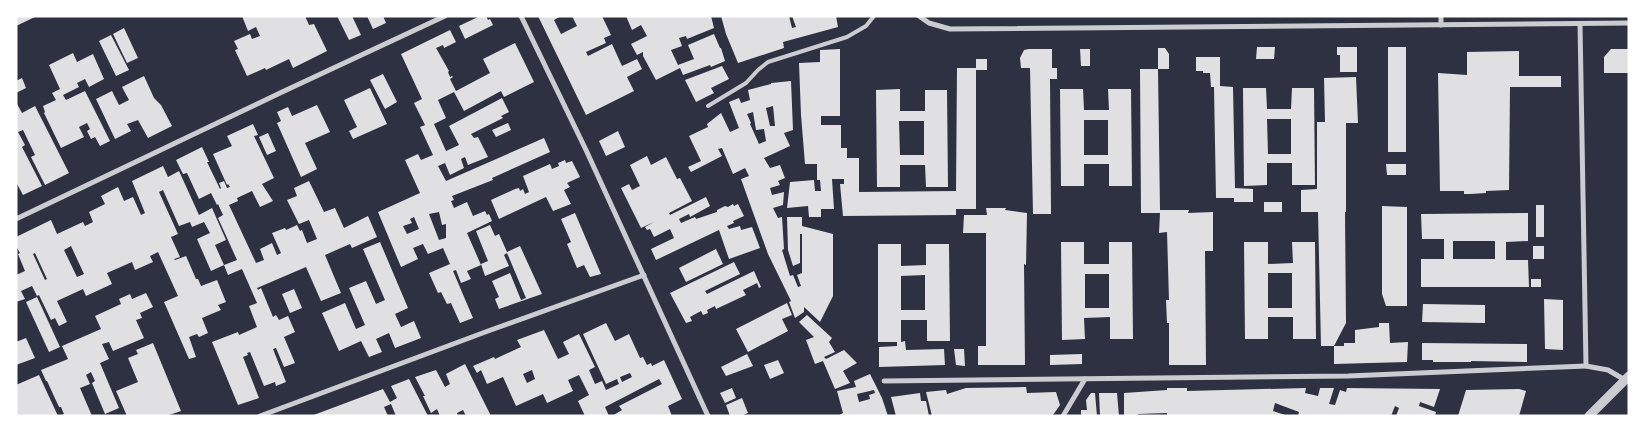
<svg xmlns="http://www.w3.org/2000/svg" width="1645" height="432" viewBox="0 0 1645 432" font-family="'Archivo Narrow',sans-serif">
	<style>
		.building { fill: #e0e0e3; fill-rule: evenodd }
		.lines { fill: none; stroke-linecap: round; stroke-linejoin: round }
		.service { stroke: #caccd0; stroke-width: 4 }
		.minor { stroke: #caccd0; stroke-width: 5 }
		.tertiary { stroke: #caccd0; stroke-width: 9 }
	</style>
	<rect width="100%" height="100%" fill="#2d3142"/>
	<g class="building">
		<polygon points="16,16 37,16 16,26"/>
		<polygon points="242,16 305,16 309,25 314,24 327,51 293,68 289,59 266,70 265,68 247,76 235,50 238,49 234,41 250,34 252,39 260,36 256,27 248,31"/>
		<polygon points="337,16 352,16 361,35 349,40"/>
		<polygon points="367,16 383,16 386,23 373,29"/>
		<polygon points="480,16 486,16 488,20 490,19 493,25 465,39 459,26"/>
		<polygon points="538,16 561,16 554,20 561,34 577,26 572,16 602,16 611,35 604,38 606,43 586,52 588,56 612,44 622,66 637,59 642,69 627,77 634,91 586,115"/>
		<polygon points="626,16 711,16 714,28 687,39 686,36 679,38 682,46 671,50 678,65 694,59 688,45 714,34 720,48 721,48 725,61 711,67 710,65 683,75 680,68 656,80 643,56 643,52 637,55 631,44 647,36 641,25 632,30"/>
		<polygon points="721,16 789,16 792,28 796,27 792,16 836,16 838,27 783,42 784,48 738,63 726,34"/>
		<polygon points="124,28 138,58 127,63 113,34"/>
		<path d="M450 30 456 42 444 48 443 45 436 48 449 71 448 72 450 77 452 76 453 77 450 79 456 91 490 73 483 59 515 43 534 82 504 97 501 91 464 111 454 92 438 100 446 118 434 124 446 151 459 145 449 126 502 98 509 112 501 116 503 118 471 134 474 138 478 137 488 157 468 165 465 157 461 159 464 168 450 175 445 163 438 166 446 181 544 138 550 152 492 178 493 180 452 196 454 200 451 201 454 208 467 202 473 216 485 211 487 215 489 214 492 221 467 233 481 265 467 271 471 279 461 283 456 270 453 271 473 318 460 323 451 303 447 304 441 292 438 293 429 273 450 264 443 248 428 254 423 244 413 248 418 259 401 267 378 212 420 193 405 160 418 154 421 160 433 155 420 127 425 125 414 103 422 99 401 54ZM439 212 442 225 446 224V238L439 240 429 214ZM414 217 419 229 407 234 403 226 412 223 410 219Z"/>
		<polygon points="111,35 129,70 116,76 99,41"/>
		<polygon points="1257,47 1275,47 1274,59 1256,59"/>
		<polygon points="1337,47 1357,47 1357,72 1340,72 1340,55 1337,55"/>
		<rect x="1388" y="47" width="18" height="105"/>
		<polygon points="1158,48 1165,48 1169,54 1169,69 1158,69 1160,210 1189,210 1188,213 1213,212 1213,251 1205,251 1206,365 1169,365 1169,323 1167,323 1166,300 1169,300 1167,232 1159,233 1160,213 1141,213 1140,69 1158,69"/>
		<polygon points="840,49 840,116 821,116 821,125 841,125 841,148 847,148 847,158 859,158 859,192 956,191 957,68 976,68 976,59 987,59 987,70 976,70 976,209 956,209 956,215 843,216 840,184 844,184 844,179 832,179 834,209 821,209 821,217 809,217 808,206 787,208 790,182 814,180 815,191 821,191 820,180 817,180 817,164 805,164 801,115 799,63 820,62 820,50"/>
		<polygon points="1029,49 1052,49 1052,68 1057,68 1057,79 1050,79 1051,214 1033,214 1030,68 1021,68 1020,58 1024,50"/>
		<polygon points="1080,49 1090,49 1090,66 1081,66"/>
		<polygon points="1611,49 1629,49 1629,73 1604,73 1604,57"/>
		<polygon points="1519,51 1519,76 1561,76 1561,87 1510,87 1509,190 1486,191 1486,193 1470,194 1464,194 1464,191 1440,191 1438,73 1467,75 1467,52"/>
		<polygon points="73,53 77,62 93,54 104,79 89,87 85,79 77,83 79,87 63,95 66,100 85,91 110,141 100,146 95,137 91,139 87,131 90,129 87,123 79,127 84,137 61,148 44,113 45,112 43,106 56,100 52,93 60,89 49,65"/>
		<polygon points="1196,57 1220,57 1220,86 1233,87 1235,188 1253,189 1253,202 1234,202 1234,198 1216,198 1214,87 1211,87 1210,73 1203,73 1203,71 1196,71"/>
		<polygon points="722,66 729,79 711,88 714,93 696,102 685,80"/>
		<polygon points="383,74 397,102 385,109 370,80"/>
		<polygon points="144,76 154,98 161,105 172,126 148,138 138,120 127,124 131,131 115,139 96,99 112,91 119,105 129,100 122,87"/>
		<polygon points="1356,77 1358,123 1346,123 1346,212 1345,212 1346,323 1334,346 1321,346 1318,212 1301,212 1301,190 1317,189 1317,122 1325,122 1324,78"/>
		<polygon points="22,78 26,88 16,93 16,81"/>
		<path d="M791 81 793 130 784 133 790 146 764 158 770 168 780 165 785 178 778 181 780 185 770 188 772 195 784 192 783 205 773 208 778 218 782 217 784 249 782 250 790 276 793 275 798 287 801 286 797 275 802 273V234H800V263L793 266 788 250 787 217H802V226L833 234V296L820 322 804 307V312L795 318 789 302 791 301 768 254 741 179 749 176 745 168 733 174 722 148 718 149 722 156 691 172 688 167 701 161 689 136 708 127 707 124 721 113 730 132 739 128 729 102 739 98 741 103 750 100 748 90 771 84V83ZM773 106 775 126H770L766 108ZM753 112 756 130 764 129 766 141 759 144 750 124 751 123 747 114Z"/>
		<polygon points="370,88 387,124 353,139 349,131 357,127 344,100"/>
		<path d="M1243 88H1266L1267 109H1291L1292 88H1314L1315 185H1292V163H1267V185L1244 186ZM1267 119H1291V154H1268Z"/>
		<path d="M900 89V111H925V90H947L948 187H926L925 165H900V187H877L876 90ZM899 121H924V155H900Z"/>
		<path d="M1060 89H1083L1084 110H1109L1108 89H1131L1132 186H1109V164H1084V186H1061ZM1084 120H1108V155H1084Z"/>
		<polygon points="16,102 22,113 35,106 69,173 45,185 31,157 35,155 23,130 18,132 25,145 22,147 42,186 23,195 16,182"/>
		<polygon points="317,105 330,132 305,143 317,169 301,177 277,123 281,121 277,112 288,107 292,116"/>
		<polygon points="508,123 511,130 496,137 492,130"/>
		<polygon points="253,124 258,135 254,136 274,178 262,184 273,201 260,207 252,191 237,198 238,201 229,205 256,263 264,260 260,249 272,243 277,255 281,253 272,233 285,228 286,230 297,225 300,231 302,230 307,243 317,239 309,220 299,224 287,200 297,196 294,188 309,181 324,212 335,208 344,228 368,216 377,237 352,248 350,244 325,255 341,293 321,301 306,267 257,288 258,290 261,288 273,317 276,315 279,320 288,316 295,332 284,337 295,363 284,367 276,348 273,349 286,382 276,386 275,382 264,386 250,352 247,353 248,355 243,357 259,398 238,405 212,342 238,332 239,335 257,327 249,306 257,303 242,269 228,275 224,265 237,260 218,218 223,215 218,204 217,205 211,193 199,199 187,173 183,174 176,160 202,147 209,162 207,162 220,189 221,188 219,183 224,181 227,188 230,187 228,184 227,185 213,154 232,146 227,136"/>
		<polygon points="618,131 625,147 606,156 599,141"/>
		<polygon points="268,133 276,151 267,155 259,137"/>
		<polygon points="647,156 651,165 666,157 677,179 680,178 692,201 669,213 670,215 706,197 710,206 690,217 689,214 679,219 681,223 695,217 696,219 717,212 717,210 725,206 728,207 733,204 734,206 738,204 744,216 733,221 734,223 727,226 729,229 740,226 741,230 752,227 760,248 729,259 719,230 656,260 651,249 674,238 670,229 654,237 650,229 647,230 645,227 654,222 641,228 621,188 629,184 632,190 640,186 630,165"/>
		<polygon points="565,160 566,163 572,161 580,177 567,183 570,187 564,190 571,204 553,211 546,197 499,219 491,200 515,189 519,188 520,191 523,189 525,194 529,192 523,176 550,164 552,169 559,166 558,163"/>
		<polygon points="1386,164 1406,164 1406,175 1387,175"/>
		<path d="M163 166 168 177 179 171 199 215 212 208 226 240 215 245 224 265 211 271 197 239 210 233 204 222 192 227 190 222 179 226 163 190 159 192 178 234 171 237 180 257 174 259 175 260 186 256 196 279H198L201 286 217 280 226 302 218 305 221 310 202 318 208 333 199 337 197 334 189 337 196 357 189 359 164 302 178 296 158 252 150 256 153 262 135 270 132 262 107 273 112 284 86 296 83 289 57 301 67 322 59 326 55 318 51 320 39 295 37 296 32 286 21 291 25 299 16 302V275L25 271 18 254 20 253 16 246V237L51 220 57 234 83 222 85 226 93 222 89 212 105 204 101 196 118 187 124 201 133 197 141 215 145 213 132 181ZM71 246 84 274 77 277 64 250ZM35 253 47 279 45 280 33 254Z"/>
		<rect x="1264" y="202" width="18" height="10"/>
		<rect x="1536" y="205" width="8" height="32"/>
		<polygon points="1382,206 1407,207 1407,306 1386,306 1382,294"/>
		<polygon points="986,208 1006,208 1005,210 1027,213 1026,265 1024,264 1025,365 978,365 978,346 986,346 986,233 963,233 964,215 987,215"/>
		<polygon points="575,213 601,274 590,277 584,265 577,268 567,244 571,242 561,219"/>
		<path d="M1528 213V241L1506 242V260H1528L1529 287H1421V259H1444V239H1422L1421 214ZM1453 241H1495V259H1453Z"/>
		<polygon points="490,225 495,236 499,234 507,252 520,246 542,294 499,309 495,299 499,297 492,281 510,273 521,300 526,298 507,253 504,255 509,266 485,276 481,264 488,261 476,231"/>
		<polygon points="380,242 408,308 395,314 401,327 414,321 421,338 395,348 389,333 376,339 382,352 369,357 361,341 339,351 322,313 345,303 356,329 365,325 349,288 366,281 376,304 385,300 363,249"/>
		<path d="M1061 242H1084V264H1109V242H1132L1133 339H1110V317L1084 318 1085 339 1062 340ZM1085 274H1109V308H1085Z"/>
		<path d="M1244 242H1268V264L1293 263 1292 242H1315L1316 339H1293V317H1268V339H1245ZM1268 273H1292V308H1268Z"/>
		<path d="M878 244H901V266L926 265V244H949L950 341H927V320H901V342L905 341 906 350 944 349 945 365 879 367V347L897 346V342H878ZM925 275V310H901V276Z"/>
		<rect x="1533" y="246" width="11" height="13"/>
		<polygon points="716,249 723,264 686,282 679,268"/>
		<polygon points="734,262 740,274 705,291 707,294 754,271 761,287 759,288 757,283 743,290 746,295 716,309 715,306 707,310 708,313 703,315 701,311 690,317 692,321 686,323 670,293"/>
		<rect x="1531" y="279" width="10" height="8"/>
		<polygon points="294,289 302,308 290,313 282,294"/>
		<polygon points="146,293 153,307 140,313 142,318 136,320 144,338 113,351 109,342 102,344 109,359 100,363 119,408 105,414 92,383 95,381 91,372 86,375 90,384 80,388 92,416 61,416 64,414 61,407 59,407 47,381 46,381 41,370 68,359 62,346 101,329 95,316 121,304 119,299 130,294 132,299"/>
		<polygon points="37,297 60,347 49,352 26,302"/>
		<polygon points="1544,299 1563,300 1563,350 1545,349"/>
		<polygon points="787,303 792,315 782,319 788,331 748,352 736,329"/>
		<polygon points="1423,304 1485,305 1485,323 1422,322"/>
		<polygon points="807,315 832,338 829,342 835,352 824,357 826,359 844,350 857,363 843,371 850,383 835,389 823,361 815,364 806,340 814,337 799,322"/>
		<path d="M606 323 615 341 629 334 640 358 643 357 647 365 651 363 652 366 664 360 682 399 668 406 672 416H612L622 410 619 406 662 384 659 379 605 407 609 416H585L578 401 589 395 579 375 568 380 573 391 547 403 543 394 516 406 503 377 487 384 481 370 477 373 473 366 494 357 495 359 521 347 517 340 544 330 558 359 569 354 563 342 579 334 595 367 589 370 595 384 602 381 606 390 619 384 617 379 606 384 583 334ZM532 370 535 379 527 383 523 374ZM630 373 632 377 622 382 620 377Z"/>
		<polygon points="1379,323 1389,323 1390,343 1408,342 1407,362 1334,364 1334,346 1344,346 1344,343 1355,343 1355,330 1379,327"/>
		<polygon points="26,338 35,358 16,365 16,342"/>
		<polygon points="153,343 181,411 166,416 127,416 116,391 138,382 128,358 138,354 136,350"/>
		<polygon points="1422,343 1527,344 1527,362 1471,361 1471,362 1433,362 1433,360 1422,360"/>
		<polygon points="954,349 964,349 965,366 956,365"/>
		<polygon points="747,354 753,366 726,376 721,367"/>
		<polygon points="1082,354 1082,364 1050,365 1050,355"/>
		<polygon points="778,360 784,373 770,379 764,365"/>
		<polygon points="465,364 491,416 466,416 463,410 457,413 458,416 440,416 437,409 431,413 423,396 425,396 415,377 436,370 445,387 450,384 446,374"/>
		<path d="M870 374 882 398 888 416H838L843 413 837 391 856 387 854 381ZM874 390 875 393 869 395 870 399 859 402 857 394Z"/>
		<polygon points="39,375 58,416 16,416 16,385"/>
		<polygon points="409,379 428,416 396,416 391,404 384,407 388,416 311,416 383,389 390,402 397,398 391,386"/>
		<polygon points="1026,387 1027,393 1056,392 1060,405 1053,415 932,416 926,392 946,390 947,394 966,388"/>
		<polygon points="732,388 736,398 725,403 720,393"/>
		<polygon points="1167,388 1187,388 1187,391 1306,388 1305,393 1318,396 1320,388 1334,388 1329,404 1335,405 1340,390 1346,392 1347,388 1440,389 1434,407 1420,402 1419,406 1436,412 1435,416 1396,416 1399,408 1395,406 1391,416 1298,416 1299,412 1275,403 1273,411 1288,416 1167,416 1167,413 1138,414 1138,416 1124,416 1124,393 1167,390"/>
		<polygon points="1519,389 1526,391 1519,416 1458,416 1466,390"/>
		<polygon points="920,393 921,401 926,401 929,416 896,416 891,397"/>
		<polygon points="1091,393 1095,393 1097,416 1081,416 1081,410 1087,410 1086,400"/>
		<polygon points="1099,393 1117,393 1119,416 1100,416"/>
		<polygon points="742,398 748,413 741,416 730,416 726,405"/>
	</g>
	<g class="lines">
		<polyline class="service" points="708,106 746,83 758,70 768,62 847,37 866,26 874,16"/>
		<g class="minor">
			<polyline points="521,16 586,150 708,416"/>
			<polyline points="919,16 929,23 950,29 1629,23"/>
			<polyline points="1441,16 1441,25"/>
			<polyline points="1580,24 1586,366 1608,370 1625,380"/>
			<polyline points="16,219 280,93 445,16"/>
			<polyline points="884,381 1348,376 1586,366"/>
			<polyline points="260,416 488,331 644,275"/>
			<polyline points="1063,416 1085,379"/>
		</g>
		<polyline class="tertiary" points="1589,416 1629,376"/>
	</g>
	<rect width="1645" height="432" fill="none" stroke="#ffffff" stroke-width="35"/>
</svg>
